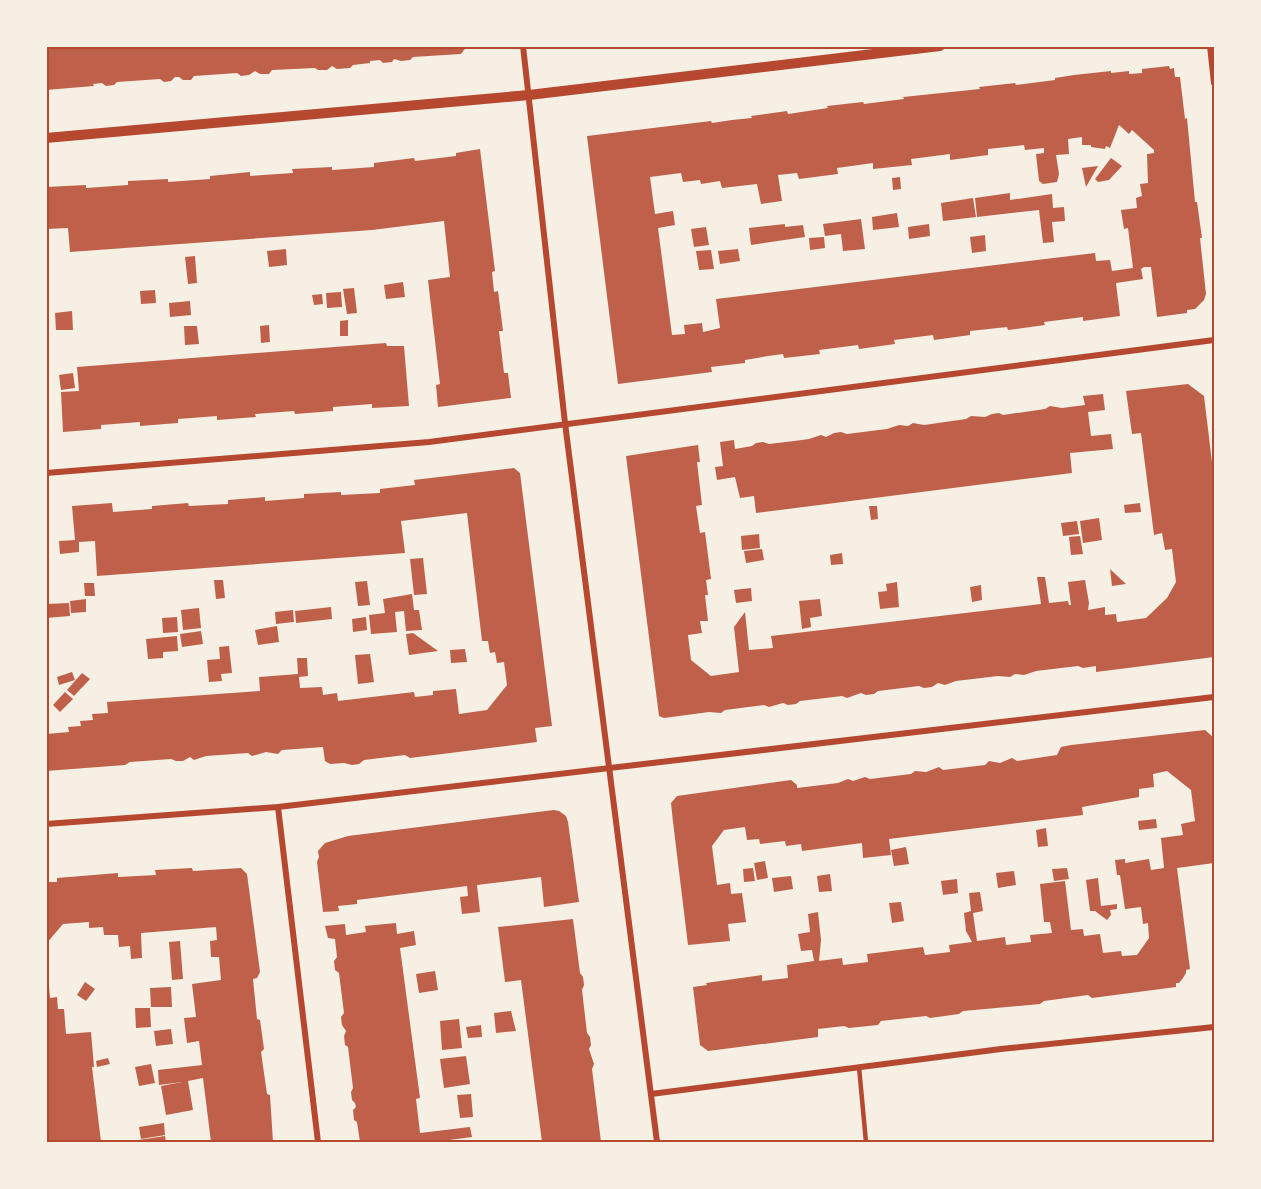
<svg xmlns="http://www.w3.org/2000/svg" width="1261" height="1189" viewBox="0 0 1261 1189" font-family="Literata,serif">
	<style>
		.building { fill: #bf614a; fill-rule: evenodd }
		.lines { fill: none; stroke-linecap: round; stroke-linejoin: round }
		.service { stroke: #b5482f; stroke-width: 4.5 }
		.minor { stroke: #b5482f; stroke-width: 6 }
		.tertiary { stroke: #b5482f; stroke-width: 10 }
		.neatline { fill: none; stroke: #b5482f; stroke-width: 2 }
	</style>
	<rect width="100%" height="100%" fill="#f6efe4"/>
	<g class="building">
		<polygon points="46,46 467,46 461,54 413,57 410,60 401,61 394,59 392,62 383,63 380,60 370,61 370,63 353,65 350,68 337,69 332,66 327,70 318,70 315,68 272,70 269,74 260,74 255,71 249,75 241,76 237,73 194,76 191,80 183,80 179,77 175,77 171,81 164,82 160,79 117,82 114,85 106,86 102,83 93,84 94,86 46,90"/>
		<path d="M1169 66 1170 69 1174 68 1175 77H1180L1185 119 1187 118 1195 202H1197L1202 238H1200L1206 294 1204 300 1195 309 1187 310V313L1157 317 1151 267H1144L1141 269 1143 279 1116 283 1120 316 1083 321V317L1044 322 1045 325 1008 330 1007 327 970 331V335L934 340 933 335 894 340 895 344 859 349 858 345 819 350 820 354 784 358 783 354 768 356 745 360V363L711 367 712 372 618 384 587 136 711 121 712 123 732 120 752 118 751 116 787 111 788 114 828 108 827 106 863 102 864 104 904 99 903 97 980 89 979 87 1015 83 1016 85 1055 80V78L1074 75 1111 71V73L1129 71V74L1142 73V69ZM1119 125 1129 134 1132 130 1154 150V153L1147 154 1148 183 1140 184 1142 196 1136 198 1137 208 1121 210 1124 229 1128 228 1133 268 1112 271 1110 260 1096 261 1095 253 716 299 720 328 703 332 702 323 684 325 685 334 672 335 658 228 675 225 673 211 655 214 650 177 681 173 683 182 700 180 701 184 720 181 722 188 757 184 761 204 782 201 778 175 797 173 799 179 838 174 837 168 873 163V169L912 165 911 159 950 154V160L988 155V149L1024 145 1025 150 1044 148V153L1036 154 1039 181 1043 184 1057 182 1059 174 1056 155 1069 154 1068 139 1082 137V145H1091V147L1105 149 1106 146 1110 148Z"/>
		<polygon points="480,149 495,271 492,272 494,292 498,291 503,331 499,331 504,373 508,373 511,398 438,407 436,385 440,384 428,280 450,277 444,221 372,230 70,252 68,228 46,229 46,187 86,185 86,188 128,185 128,181 168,179 168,182 210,179 210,176 250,172 250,176 263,175 293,173 292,169 332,167 332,170 374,167 374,163 414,158 415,161 456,156 456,153"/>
		<polygon points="1111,158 1122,166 1109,180 1098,182 1095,179"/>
		<polygon points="1098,166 1086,187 1082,168"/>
		<polygon points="900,177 901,189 893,190 892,178"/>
		<polygon points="1010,193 1010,200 1052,194 1053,208 1064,207 1065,221 1052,222 1054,242 1043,243 1039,210 977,217 975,198"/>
		<polygon points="973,198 976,217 943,221 941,203"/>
		<polygon points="897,213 899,227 873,230 872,217"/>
		<polygon points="861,219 865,249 843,251 841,234 825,236 823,224"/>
		<polygon points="785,224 785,227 803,225 805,237 751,245 749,228"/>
		<polygon points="929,224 930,236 909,239 908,227"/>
		<polygon points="706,227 709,245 694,247 691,229"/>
		<polygon points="985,235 986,251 972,253 970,237"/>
		<polygon points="824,237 825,248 810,250 809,238"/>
		<polygon points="286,249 287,265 269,267 267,251"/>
		<polygon points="738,249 740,261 720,264 718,251"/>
		<polygon points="711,250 714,269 699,270 696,251"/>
		<polygon points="195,256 197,283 188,284 185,257"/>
		<polygon points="403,282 405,297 386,299 384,285"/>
		<polygon points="354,288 357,313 347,314 343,289"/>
		<polygon points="155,290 156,303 141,304 140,291"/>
		<polygon points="341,292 342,307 327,308 326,293"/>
		<polygon points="322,294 323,304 314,305 312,295"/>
		<polygon points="190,301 191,315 170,317 169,303"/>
		<polygon points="72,311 73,330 56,330 55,313"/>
		<polygon points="348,320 348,336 340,336 340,321"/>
		<polygon points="269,325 270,342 261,343 260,326"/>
		<polygon points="184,326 197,326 199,344 185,345"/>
		<polygon points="386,343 387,346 404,346 409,406 372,408 372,404 333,407 333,411 295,414 294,411 255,414 256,417 217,420 217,416 178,419 178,423 140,426 140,422 101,425 101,429 63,432 61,392 79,391 77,367"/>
		<polygon points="73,373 75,388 61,390 59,375"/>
		<polygon points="1188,384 1204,396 1214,479 1214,657 1096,672 1096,666 1083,668 1078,666 1036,671 1024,675 1015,674 1010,677 998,676 956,681 945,685 938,683 932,687 924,688 919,686 878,691 874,694 866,695 861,693 847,698 842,696 800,701 796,704 788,705 783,703 769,707 764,705 725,710 721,713 709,712 664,718 659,716 626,456 698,445 700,462 697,462 702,505 696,506 700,533 705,532 711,579 706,580 708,595 705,595 708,621 700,621 702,633 688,635 691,660 711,676 739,672 734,627 745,612 749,650 773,648 771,636 1041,604 1037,577 1045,577 1049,603 1068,601 1069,605 1071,605 1068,582 1085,580 1089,603 1088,610 1105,607 1105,615 1116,614 1117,622 1146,618 1167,598 1176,582 1172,549 1165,550 1162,533 1154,535 1141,433 1132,434 1126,391"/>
		<polygon points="1103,394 1105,410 1088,412 1091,436 1111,434 1113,449 1070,453 1072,473 756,513 754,496 740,498 735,477 717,480 715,467 723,466 720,442 734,440 735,449 752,446 756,443 763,442 769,444 794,441 809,439 821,435 826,437 834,433 841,432 847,434 887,429 899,425 908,426 913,423 924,425 966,419 971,416 985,417 992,414 999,413 1003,415 1045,409 1050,406 1062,408 1085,405 1083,396"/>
		<polygon points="514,468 520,473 552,726 535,728 537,742 410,758 405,755 364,760 359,764 352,765 344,763 330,764 325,761 323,747 282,750 278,754 266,752 252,756 248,753 206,756 194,760 190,757 183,761 176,761 171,759 130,762 125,765 46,771 46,734 69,732 68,727 81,726 80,721 93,720 92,714 108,713 107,702 260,691 259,677 298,674 297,658 307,658 308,676 299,677 300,688 322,687 323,695 337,693 338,701 414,692 415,697 433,695 433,691 456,689 459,714 487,710 507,685 504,662 497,663 495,652 490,653 488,641 482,641 467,513 401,521 405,553 97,576 95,541 79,542 79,552 60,554 59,541 75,540 72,506 112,503 113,512 152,509 152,506 188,503 189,506 228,504 228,500 265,497 265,501 304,498 304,494 341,492 341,495 380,493 380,489 415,485 414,480"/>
		<polygon points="1140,503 1141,512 1125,513 1124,505"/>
		<polygon points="869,506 877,506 878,519 871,520"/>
		<polygon points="1099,518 1102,540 1083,543 1080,521"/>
		<polygon points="1077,521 1079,534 1063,536 1061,523"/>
		<polygon points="759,534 760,548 742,550 741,536"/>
		<polygon points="1080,536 1083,554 1071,555 1069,537"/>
		<polygon points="762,549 764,560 746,563 744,551"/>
		<polygon points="842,553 843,564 831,565 830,555"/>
		<polygon points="423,558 427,594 414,595 410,559"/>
		<polygon points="1110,569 1126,584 1112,586"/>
		<polygon points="214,580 223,580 225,598 216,599"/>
		<polygon points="367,581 370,605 358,606 355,582"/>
		<polygon points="897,582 899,607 880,609 878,592 887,591 886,584"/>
		<polygon points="84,583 94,583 95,596 85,596"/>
		<polygon points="981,585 982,600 972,602 970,587"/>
		<polygon points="751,588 752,601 736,603 734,590"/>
		<polygon points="412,594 414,610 419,610 422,630 406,631 404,611 395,612 397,632 371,634 369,615 385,613 383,599"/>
		<polygon points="86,599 86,612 71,613 70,601"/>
		<polygon points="820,599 822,616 810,618 811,627 802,629 799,601"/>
		<polygon points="69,603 70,616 46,618 46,604"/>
		<polygon points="331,607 332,619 296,623 295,611"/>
		<polygon points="199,608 201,628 183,630 181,610"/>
		<polygon points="293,610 294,622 276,624 275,612"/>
		<polygon points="177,617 178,632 163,633 162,618"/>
		<polygon points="366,617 367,630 353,632 352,619"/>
		<polygon points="277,626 279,642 258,645 255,630"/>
		<polygon points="201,631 203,644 182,647 180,634"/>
		<polygon points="413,633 438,651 409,655 406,634"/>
		<polygon points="177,636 178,651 163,652 163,658 148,659 146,639"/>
		<polygon points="229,646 232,673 221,674 222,681 209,682 207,660 220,659 219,647"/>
		<polygon points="465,649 467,662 451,663 450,650"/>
		<polygon points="370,654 374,682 358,684 355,655"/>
		<polygon points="72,672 75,680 59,685 57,677"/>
		<polygon points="82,673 90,679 74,696 67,690"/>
		<polygon points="65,692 73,699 60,712 53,705"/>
		<polygon points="1205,730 1214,738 1214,863 1177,868 1190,969 1186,970 1186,973 1183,978 1179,983 1176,983 1176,987 1092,998 1088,995 1044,1001 1040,1004 963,1011 959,1014 930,1018 926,1016 881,1021 878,1025 849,1028 844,1026 818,1029 818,1037 708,1051 700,1045 693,987 707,985 706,983 762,975 762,981 788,978 787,965 814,961 812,950 801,951 798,934 810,932 808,914 818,912 821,940 819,961 842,958 843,965 868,962 867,954 923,947 925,955 950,952 949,945 972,942 966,931 964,913 971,911 969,893 980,892 983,911 973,913 977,941 1005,937 1006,945 1031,942 1030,935 1052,933 1050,922 1044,922 1040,884 1065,881 1071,930 1083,929 1084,936 1100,934 1103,953 1121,951 1122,956 1137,955 1149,938 1148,923 1143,924 1141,907 1125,909 1120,875 1117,875 1115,860 1125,859 1125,863 1149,859 1151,870 1164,868 1161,838 1183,835 1181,824 1195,821 1191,790 1167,771 1153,774 1154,787 1139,789 1139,797 1082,807 1083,815 889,839 891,855 863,858 862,843 802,851 801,844 786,846 785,841 760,844 759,839 747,840 745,827 724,830 712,846 717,885 730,883 731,894 742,893 746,922 728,924 730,941 688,945 673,822 671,803 677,796 791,780 797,785 797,788 838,783 848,779 853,781 865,777 870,779 911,774 915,771 926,772 939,767 943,770 985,765 989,761 1000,763 1012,758 1017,761 1057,755 1061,747 1071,745"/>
		<polygon points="554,810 559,811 566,816 568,822 579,902 544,907 541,877 477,885 480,912 462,914 460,897 468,896 467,886 357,900 357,904 338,906 339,911 323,912 317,862 319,857 318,851 325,843 348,836"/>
		<polygon points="1156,819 1157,828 1139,830 1138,821"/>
		<polygon points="1046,828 1048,846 1038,847 1036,830"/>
		<polygon points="906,847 909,864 894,866 891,850"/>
		<polygon points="765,861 768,878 757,880 754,863"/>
		<polygon points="192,868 193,871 241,868 247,874 260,972 257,978 253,979 257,1019 260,1020 264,1049 261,1052 267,1094 270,1095 273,1142 211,1142 203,1078 188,1081 193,1110 166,1115 161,1086 182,1082 159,1085 158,1070 202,1065 199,1041 187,1043 184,1018 196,1017 192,984 221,980 219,957 211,957 210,941 217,940 216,927 141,933 142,958 131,959 130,946 119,947 118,935 104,935 103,927 89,928 89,922 63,924 46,944 46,882 57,882 57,878 118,873 118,877 156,875 155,870"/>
		<polygon points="753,868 755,881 744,882 743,869"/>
		<polygon points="1067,868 1069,879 1054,881 1052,869"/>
		<polygon points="1014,871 1016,885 998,888 996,873"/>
		<polygon points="830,874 832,891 819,892 817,876"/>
		<polygon points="791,876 793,889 774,892 772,878"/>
		<polygon points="1098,878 1101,906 1117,904 1117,909 1110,910 1111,915 1107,920 1095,911 1090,911 1086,880"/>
		<polygon points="957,879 958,893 943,895 941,881"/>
		<polygon points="901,902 904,921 892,923 889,903"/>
		<polygon points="573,919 580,973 583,977 584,985 582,990 587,1033 590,1037 591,1045 589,1049 594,1064 592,1069 601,1142 542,1142 521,980 505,982 498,927"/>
		<polygon points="396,923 397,934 414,931 416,945 400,948 420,1098 416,1099 420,1133 470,1127 472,1137 434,1142 360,1142 357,1122 354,1120 353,1110 356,1107 355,1103 352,1100 351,1092 353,1088 348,1047 345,1045 344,1036 346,1031 342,1025 341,1017 344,1013 339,973 335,970 334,961 337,957 335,939 328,938 325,926 345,924 346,935 366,932 365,926"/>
		<polygon points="180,941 183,979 172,980 169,942"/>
		<polygon points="435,971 438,990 419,993 416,974"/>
		<polygon points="85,982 95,989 86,1001 77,995"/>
		<polygon points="49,986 50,998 57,997 58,1009 64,1009 66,1034 91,1032 94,1067 92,1067 101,1142 46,1142 46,987"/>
		<polygon points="171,987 172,1007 151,1007 150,988"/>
		<polygon points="135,1008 150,1008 151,1027 136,1028"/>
		<polygon points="511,1011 516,1031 496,1033 494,1013"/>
		<polygon points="459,1019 462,1048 442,1050 440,1021"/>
		<polygon points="481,1025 482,1037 468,1038 466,1027"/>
		<polygon points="171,1029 173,1044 156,1046 154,1031"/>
		<polygon points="466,1056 470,1084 444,1088 440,1059"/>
		<polygon points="108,1058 110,1064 97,1067 96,1061"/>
		<polygon points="151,1064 155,1083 139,1086 135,1067"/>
		<polygon points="471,1094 473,1117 460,1118 457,1095"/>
		<polygon points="164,1123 165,1135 141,1139 139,1127"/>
		<polygon points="165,1136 166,1142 132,1142 132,1141"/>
	</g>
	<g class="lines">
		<polyline class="service" points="859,1067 866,1142"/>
		<g class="minor">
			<polyline points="523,46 565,423 657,1142"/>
			<polyline points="1210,46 1214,83"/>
			<polyline points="46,473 429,442 1214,340"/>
			<polyline points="278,807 318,1142"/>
			<polyline points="46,824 278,807 1214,697"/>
			<polyline points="651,1094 1001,1049 1214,1027"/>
		</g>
		<polyline class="tertiary" points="46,138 529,95 940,46"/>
	</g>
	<rect width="1261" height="1189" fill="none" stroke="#f6efe4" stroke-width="96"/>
	<rect x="48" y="48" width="1165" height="1093" class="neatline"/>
</svg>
